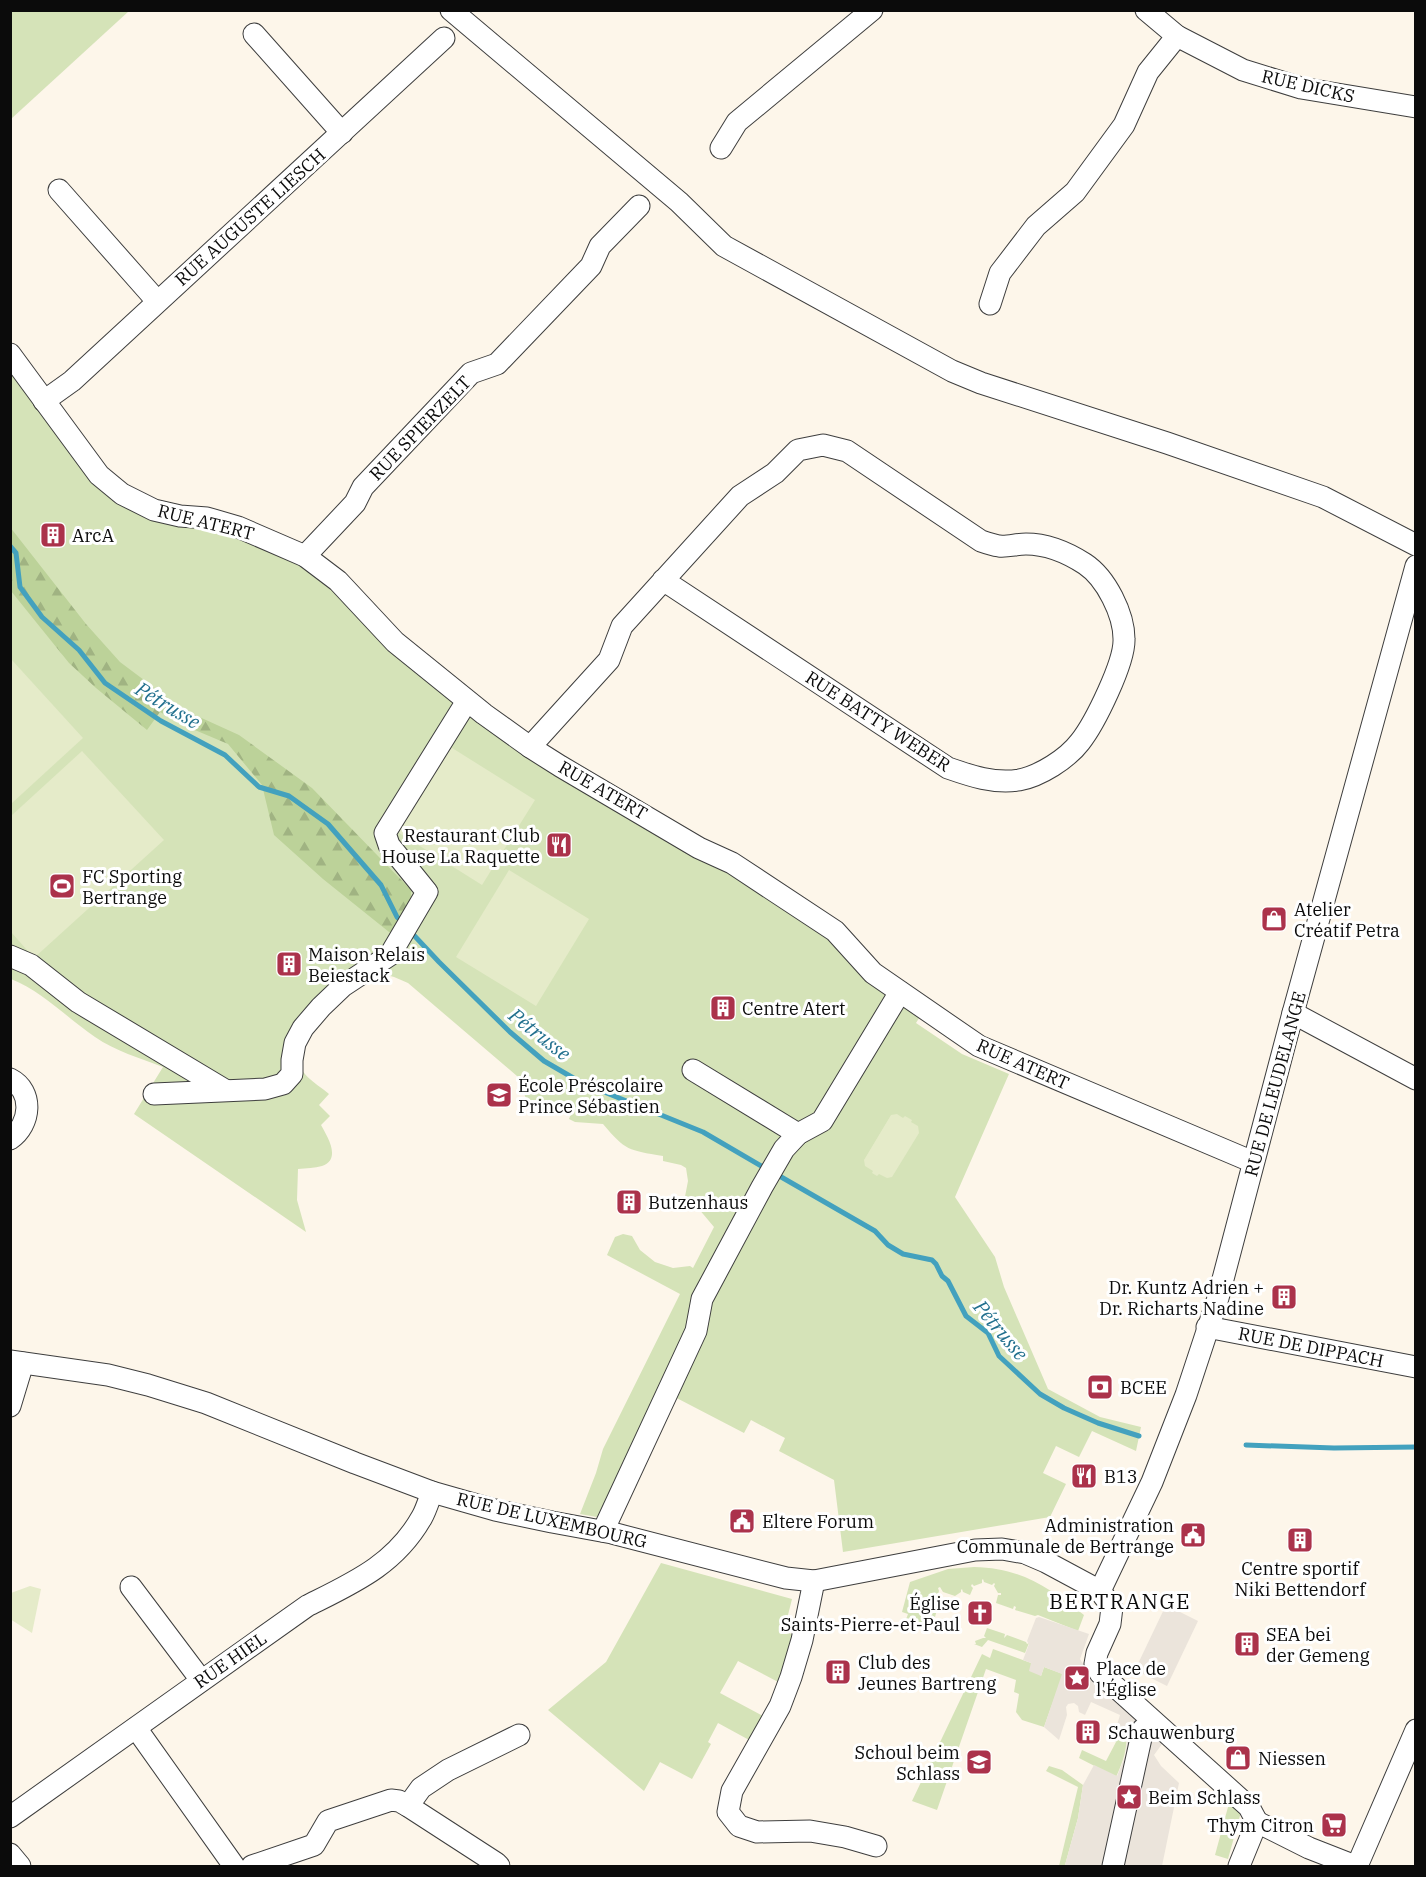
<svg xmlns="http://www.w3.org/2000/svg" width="1426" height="1877" viewBox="0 0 1426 1877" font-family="'IBM Plex Serif',serif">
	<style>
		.green { fill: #d5e3b8 }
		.forest { fill: url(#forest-firs) }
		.pitch { fill: #e5ebc9 }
		.plaza { fill: #ebe4db }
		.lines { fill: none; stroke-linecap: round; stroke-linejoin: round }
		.stream { stroke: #43a1be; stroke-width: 5 }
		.minor-casing { stroke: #3e3e3e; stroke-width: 23 }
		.minor { stroke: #fff; stroke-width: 21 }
		.labels { text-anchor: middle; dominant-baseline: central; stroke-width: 6; stroke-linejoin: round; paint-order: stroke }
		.street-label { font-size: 18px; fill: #0b0b0b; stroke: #fff }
		.poi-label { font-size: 18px; fill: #0b0b0b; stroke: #fff; text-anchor: start }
		.water-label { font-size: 20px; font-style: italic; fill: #22708e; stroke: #fff }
		.quarter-label { font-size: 21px; letter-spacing: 1.5px; fill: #0b0b0b; stroke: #fff }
	</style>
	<defs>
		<pattern id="forest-firs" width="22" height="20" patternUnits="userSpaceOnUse" patternTransform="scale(1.5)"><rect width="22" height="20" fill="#bcd299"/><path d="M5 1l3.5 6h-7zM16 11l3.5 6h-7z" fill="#a0b382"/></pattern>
	</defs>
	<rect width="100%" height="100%" fill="#fdf6ea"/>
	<g class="green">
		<polygon points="11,10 129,10 129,11 11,119"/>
		<path d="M10 355 122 494 305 556 467 701 732 863 924 1010 916 1023 962 1054 1009 1074 955 1197 995 1257 1004 1287 1048 1389 1100 1417 1141 1427 1136 1451 1092 1431 1079 1457 1056 1446 1043 1473 1066 1484 1050 1517 843 1552 834 1480 779 1451 785 1438 751 1420 744 1433 667 1393 608 1519 580 1514 596 1473 603 1449 680 1294 607 1255 615 1237 623 1234 632 1236 640 1250 655 1262 673 1268 690 1266 693 1268 714 1227 698 1208 683 1207 688 1181 686 1168 681 1165 663 1161V1156C628 1150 626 1151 603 1124L575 1122 569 1119 572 1111C557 1105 546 1104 531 1111L517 1076 408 983C397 978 385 972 372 975 350 981 298 1036 299 1060 299 1075 319 1085 329 1094L319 1105 330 1116 321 1125C327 1136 342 1159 322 1166 315 1168 306 1168 298 1169L297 1200 306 1232 134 1114 163 1067C140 1058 115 1051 95 1037 67 1018 42 991 11 979Z"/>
		<polygon points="661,1563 792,1599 784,1631 794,1635 780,1683 738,1661 720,1693 763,1716 751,1741 718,1723 708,1742 711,1744 692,1779 660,1762 644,1791 548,1710 606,1662"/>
		<path d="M974 1567C1021 1568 1048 1587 1084 1615L1078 1631 1038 1615 1035 1616 1015 1610 1016 1607 1014 1606 1013 1609 996 1603 998 1595H1001V1593H998L994 1586 995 1584 994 1583 992 1585 984 1582 983 1579 982 1580V1583L974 1586 972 1584 971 1586 973 1588 970 1595 963 1592 962 1589 961 1590V1592L955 1596 943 1592 940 1587 938 1588 939 1591 934 1605 932 1606 937 1610 935 1617 931 1616 927 1630 905 1622 908 1614 902 1612 910 1582 948 1569Z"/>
		<polygon points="987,1628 1005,1634 1004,1638 1007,1635 1026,1642 1027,1644 1029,1643 1025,1653 988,1640 982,1647 974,1644 976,1644 975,1641 983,1638 986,1638 984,1636"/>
		<polygon points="993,1649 1031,1663 1041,1676 1044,1667 1063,1674 1044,1727 1022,1720 1016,1712 1019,1694 1014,1692 1016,1680 986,1669 937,1810 912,1801 982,1654 990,1658"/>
		<path d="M1117 1725 1126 1729C1128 1747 1124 1760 1116 1777L1079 1758 1082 1750 1106 1761 1116 1742 1111 1739Z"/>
		<polygon points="1049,1766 1062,1770 1083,1785 1078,1818 1065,1865 1059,1866 1078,1787 1046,1771"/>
		<polygon points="1220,1793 1241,1812 1228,1859 1215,1855 1228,1807 1217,1797"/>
	</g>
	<polygon class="forest" points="10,527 86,624 120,662 184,710 239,735 312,788 411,890 411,905 394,936 323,879 274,835 262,785 228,744 183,725 160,712 147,730 96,688 69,663 11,591"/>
	<g class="pitch">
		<polygon points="11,659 83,738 11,804"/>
		<polygon points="449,746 535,800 482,885 396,831"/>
		<polygon points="82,751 164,840 34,958 11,932 11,816"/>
		<polygon points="509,870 589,919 536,1006 456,957"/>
		<polygon points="897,1114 903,1118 905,1116 912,1120 911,1122 918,1126 919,1133 892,1177 887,1178 879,1174 877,1176 872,1173 873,1171 865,1166 864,1160 891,1115"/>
		<polygon points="30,1586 41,1589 32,1633 10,1619 11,1593"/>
	</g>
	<g class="plaza">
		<polygon points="1166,1605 1198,1621 1167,1686 1135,1670"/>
		<polygon points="1039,1617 1089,1634 1080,1659 1093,1680 1162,1744 1154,1755 1161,1766 1179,1783 1162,1866 1063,1866 1065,1865 1078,1818 1083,1785 1094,1765 1117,1776 1126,1754 1127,1737 1126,1729 1117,1725 1120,1715 1091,1702 1085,1715 1079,1712 1078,1706 1074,1703 1068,1704 1066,1707 1067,1715 1059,1740 1044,1727 1062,1674 1044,1667 1041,1676 1029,1671 1031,1663 1023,1660 1029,1644 1027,1641 1036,1618"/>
	</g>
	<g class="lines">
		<g class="stream">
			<polyline points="10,546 16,553 20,587 42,617 79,650 105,683 161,721 225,755 259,787 289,796 328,824 381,885 397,917 403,923"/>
			<polyline points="409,930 439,962 510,1032 544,1061 582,1083 703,1132 768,1170"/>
			<polyline points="776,1174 875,1231 888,1245 903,1254 932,1260 936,1264 942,1276 948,1281 966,1316 988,1333 999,1356 1040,1394 1064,1408 1098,1423 1139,1436"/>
			<polyline points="1246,1445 1334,1448 1416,1447"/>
		</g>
		<defs>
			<g id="minor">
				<polyline points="451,10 679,202 724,246 952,371 981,383 1167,443 1323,497 1416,545"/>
				<polyline points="1146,10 1177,36 1243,70 1301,88 1416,107"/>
				<polyline points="254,34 342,133"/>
				<polyline points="721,148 737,122 872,10"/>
				<polyline points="59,190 157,301"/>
				<polyline points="990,304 1000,273 1036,226 1075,192 1124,125 1148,72 1177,36"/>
				<polyline points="10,354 99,475 122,494 154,510 180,516 207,518 238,527 305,556 338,581 395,642 484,714 530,747 560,766 699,848 732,863 835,931 873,973 979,1046 1253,1162"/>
				<polyline points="44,401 72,381 444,38"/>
				<polyline points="305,556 355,503 363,487 471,373 497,364 591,266 600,246 639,206"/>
				<path d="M530 747 609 660 622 626 740 496 775 473 798 450 823 445 847 451 981 541C987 543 993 545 999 546 1007 547 1017 544 1026 544 1047 544 1068 553 1085 564 1106 578 1124 614 1124 639 1125 662 1095 723 1080 742 1067 759 1040 776 1019 780 994 784 971 776 948 768L663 580"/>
				<polyline points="10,956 31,965 78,1002 225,1090"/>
				<polyline points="1293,1013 1416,1079"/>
				<polyline points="693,1070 798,1134"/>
				<path d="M10 1079C34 1091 31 1125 10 1139"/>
				<polyline points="154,1094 265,1089 283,1084 292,1074 292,1060 295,1043 303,1028 321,1007 343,986 390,955 427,892 389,845 385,833 467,701"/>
				<polyline points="1207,1327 1416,1367"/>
				<polyline points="10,1361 108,1375 148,1385 206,1403 355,1463 432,1492 495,1510 552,1522 612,1533 786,1578 814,1581 975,1550 1002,1549 1025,1553 1046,1562 1100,1591 1112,1607 1110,1624 1097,1653 1095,1664 1100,1673 1249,1807 1257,1822 1239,1866"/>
				<polyline points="10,1406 23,1363"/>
				<polyline points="603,1531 696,1331 702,1299 762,1187 784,1149 798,1134 822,1121 900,992"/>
				<polyline points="814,1581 802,1640 791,1677 780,1706 732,1791 728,1812 739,1826 757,1832 810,1831 845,1837 876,1846"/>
				<polyline points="131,1587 201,1680"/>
				<polyline points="1100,1591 1152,1482 1186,1395 1218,1298 1293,1013 1416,566"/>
				<polyline points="136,1728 234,1866"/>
				<polyline points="408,1806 421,1788 448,1770 519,1735"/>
				<path d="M10 1817 307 1606C353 1583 395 1565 422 1517 426 1510 429 1500 432 1492"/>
				<polyline points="1257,1822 1309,1848 1355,1866"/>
				<polyline points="10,1854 20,1866"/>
				<polyline points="252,1866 314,1845 328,1821 391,1800 399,1801 408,1806 496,1863 499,1866"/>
				<polyline points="1113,1866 1143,1729"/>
				<polyline points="1357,1866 1416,1730"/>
			</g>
		</defs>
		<use href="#minor" class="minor-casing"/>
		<use href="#minor" class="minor"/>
	</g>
	<defs>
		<symbol id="building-square" viewBox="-11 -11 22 22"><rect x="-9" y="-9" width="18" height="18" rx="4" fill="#ab324b" stroke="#fff"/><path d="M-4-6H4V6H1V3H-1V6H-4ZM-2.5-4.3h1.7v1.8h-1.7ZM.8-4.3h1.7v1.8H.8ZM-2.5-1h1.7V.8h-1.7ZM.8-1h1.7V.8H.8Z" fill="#fff"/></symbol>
		<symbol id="restaurant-square" viewBox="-11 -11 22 22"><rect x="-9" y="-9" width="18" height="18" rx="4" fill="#ab324b" stroke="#fff"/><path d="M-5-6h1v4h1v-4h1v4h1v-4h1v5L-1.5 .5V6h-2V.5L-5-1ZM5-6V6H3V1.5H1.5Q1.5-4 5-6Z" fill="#fff"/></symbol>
		<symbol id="stadium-square" viewBox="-11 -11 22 22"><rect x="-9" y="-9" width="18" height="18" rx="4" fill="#ab324b" stroke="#fff"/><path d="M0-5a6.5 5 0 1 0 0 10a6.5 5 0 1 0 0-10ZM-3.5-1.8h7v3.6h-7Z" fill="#fff"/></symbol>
		<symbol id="shop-square" viewBox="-11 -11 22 22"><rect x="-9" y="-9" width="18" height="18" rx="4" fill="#ab324b" stroke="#fff"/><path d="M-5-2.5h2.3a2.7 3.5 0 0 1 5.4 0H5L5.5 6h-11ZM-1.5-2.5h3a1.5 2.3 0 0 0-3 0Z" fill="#fff"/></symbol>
		<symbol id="school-square" viewBox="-11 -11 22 22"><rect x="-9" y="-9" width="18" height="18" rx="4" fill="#ab324b" stroke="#fff"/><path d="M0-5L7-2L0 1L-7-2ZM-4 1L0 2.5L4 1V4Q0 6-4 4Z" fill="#fff"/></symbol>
		<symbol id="bank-square" viewBox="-11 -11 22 22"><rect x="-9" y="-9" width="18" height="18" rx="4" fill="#ab324b" stroke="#fff"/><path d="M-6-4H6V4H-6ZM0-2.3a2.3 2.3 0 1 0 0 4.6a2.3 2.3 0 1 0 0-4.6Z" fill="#fff"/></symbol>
		<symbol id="civic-square" viewBox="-11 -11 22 22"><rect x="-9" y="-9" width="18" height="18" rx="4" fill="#ab324b" stroke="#fff"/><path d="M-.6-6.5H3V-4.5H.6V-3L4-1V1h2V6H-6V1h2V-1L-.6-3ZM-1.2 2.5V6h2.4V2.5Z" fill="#fff"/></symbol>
		<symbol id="church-square" viewBox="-11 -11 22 22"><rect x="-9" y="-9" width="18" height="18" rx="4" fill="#ab324b" stroke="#fff"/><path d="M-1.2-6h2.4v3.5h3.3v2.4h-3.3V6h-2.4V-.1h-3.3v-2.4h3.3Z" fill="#fff"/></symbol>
		<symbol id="sight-square" viewBox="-11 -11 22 22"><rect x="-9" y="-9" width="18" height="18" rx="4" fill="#ab324b" stroke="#fff"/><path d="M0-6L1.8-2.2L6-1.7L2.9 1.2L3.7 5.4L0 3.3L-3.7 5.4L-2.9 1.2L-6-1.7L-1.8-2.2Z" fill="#fff"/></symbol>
		<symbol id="supermarket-square" viewBox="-11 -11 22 22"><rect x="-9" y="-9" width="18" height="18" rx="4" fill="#ab324b" stroke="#fff"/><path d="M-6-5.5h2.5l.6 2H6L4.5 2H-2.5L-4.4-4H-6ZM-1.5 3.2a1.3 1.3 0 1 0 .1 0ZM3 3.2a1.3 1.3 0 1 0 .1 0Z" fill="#fff"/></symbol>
	</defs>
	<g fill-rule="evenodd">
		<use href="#building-square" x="38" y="520" width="30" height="30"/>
		<use href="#restaurant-square" x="544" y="830" width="30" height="30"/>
		<use href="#stadium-square" x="47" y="871" width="30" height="30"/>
		<use href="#shop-square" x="1259" y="904" width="30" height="30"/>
		<use href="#building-square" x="274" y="949" width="30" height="30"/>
		<use href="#building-square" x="708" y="993" width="30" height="30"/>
		<use href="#school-square" x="484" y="1080" width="30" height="30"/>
		<use href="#building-square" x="614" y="1187" width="30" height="30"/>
		<use href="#building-square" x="1269" y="1282" width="30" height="30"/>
		<use href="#bank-square" x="1085" y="1372" width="30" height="30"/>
		<use href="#restaurant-square" x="1069" y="1461" width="30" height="30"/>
		<use href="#civic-square" x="727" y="1506" width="30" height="30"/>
		<use href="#civic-square" x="1178" y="1520" width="30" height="30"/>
		<use href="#building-square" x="1285" y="1525" width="30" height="30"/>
		<use href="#church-square" x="965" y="1598" width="30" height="30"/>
		<use href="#building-square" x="1232" y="1629" width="30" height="30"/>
		<use href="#building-square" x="823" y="1657" width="30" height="30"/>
		<use href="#sight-square" x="1062" y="1663" width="30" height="30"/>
		<use href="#building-square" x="1073" y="1717" width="30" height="30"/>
		<use href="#shop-square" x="1223" y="1743" width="30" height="30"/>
		<use href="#school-square" x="964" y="1747" width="30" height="30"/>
		<use href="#sight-square" x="1114" y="1782" width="30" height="30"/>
		<use href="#supermarket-square" x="1319" y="1810" width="30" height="30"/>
	</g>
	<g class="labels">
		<g class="street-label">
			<text transform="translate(1308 86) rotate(13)">RUE DICKS</text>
			<text transform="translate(250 217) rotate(-42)">RUE AUGUSTE LIESCH</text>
			<text transform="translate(420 428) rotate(-46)">RUE SPIERZELT</text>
			<text transform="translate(206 522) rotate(14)">RUE ATERT</text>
			<text transform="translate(878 721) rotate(33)">RUE BATTY WEBER</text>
			<text transform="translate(603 790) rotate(30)">RUE ATERT</text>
			<text transform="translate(1023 1064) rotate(24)">RUE ATERT</text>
			<text transform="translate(1275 1084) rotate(-75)">RUE DE LEUDELANGE</text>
			<text transform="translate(1311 1347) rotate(11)">RUE DE DIPPACH</text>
			<text transform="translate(552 1520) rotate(13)">RUE DE LUXEMBOURG</text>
			<text transform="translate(230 1660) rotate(-35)">RUE HIEL</text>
		</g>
		<g class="poi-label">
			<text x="72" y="535">ArcA</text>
			<text x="540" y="835" text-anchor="end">Restaurant Club<tspan x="540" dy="21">House La Raquette</tspan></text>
			<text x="82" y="876">FC Sporting<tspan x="82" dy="21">Bertrange</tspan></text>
			<text x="1294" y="909">Atelier<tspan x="1294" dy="21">Créatif Petra</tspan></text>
			<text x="308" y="954">Maison Relais<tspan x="308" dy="21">Beiestack</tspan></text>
			<text x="742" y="1008">Centre Atert</text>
			<text x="518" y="1085">École Préscolaire<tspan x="518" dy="21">Prince Sébastien</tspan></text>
			<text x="648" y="1202">Butzenhaus</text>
			<text x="1264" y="1287" text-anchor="end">Dr. Kuntz Adrien +<tspan x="1264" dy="21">Dr. Richarts Nadine</tspan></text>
			<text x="1120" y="1387">BCEE</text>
			<text x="1104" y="1476">B13</text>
			<text x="762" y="1521">Eltere Forum</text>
			<text x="1174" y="1525" text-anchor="end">Administration<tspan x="1174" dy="21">Communale de Bertrange</tspan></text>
			<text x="1300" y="1568" text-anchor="middle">Centre sportif<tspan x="1300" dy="21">Niki Bettendorf</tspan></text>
			<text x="960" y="1603" text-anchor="end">Église<tspan x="960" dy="21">Saints-Pierre-et-Paul</tspan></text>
			<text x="1266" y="1634">SEA bei<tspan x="1266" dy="21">der Gemeng</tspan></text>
			<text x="858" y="1662">Club des<tspan x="858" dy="21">Jeunes Bartreng</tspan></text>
			<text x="1096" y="1668">Place de<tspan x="1096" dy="21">l'Église</tspan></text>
			<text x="1108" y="1732">Schauwenburg</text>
			<text x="960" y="1752" text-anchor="end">Schoul beim<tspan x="960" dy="21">Schlass</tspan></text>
			<text x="1258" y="1758">Niessen</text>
			<text x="1148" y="1797">Beim Schlass</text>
			<text x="1314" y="1825" text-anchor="end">Thym Citron</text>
		</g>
		<g class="water-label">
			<text transform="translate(168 705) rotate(31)">Pétrusse</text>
			<text transform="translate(540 1034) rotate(38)">Pétrusse</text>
			<text transform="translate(1001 1330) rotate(50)">Pétrusse</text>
		</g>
		<g class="quarter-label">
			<text x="1120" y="1601">BERTRANGE</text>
		</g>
	</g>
	<rect width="1426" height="1877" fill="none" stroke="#0b0b0b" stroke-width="24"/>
</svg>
